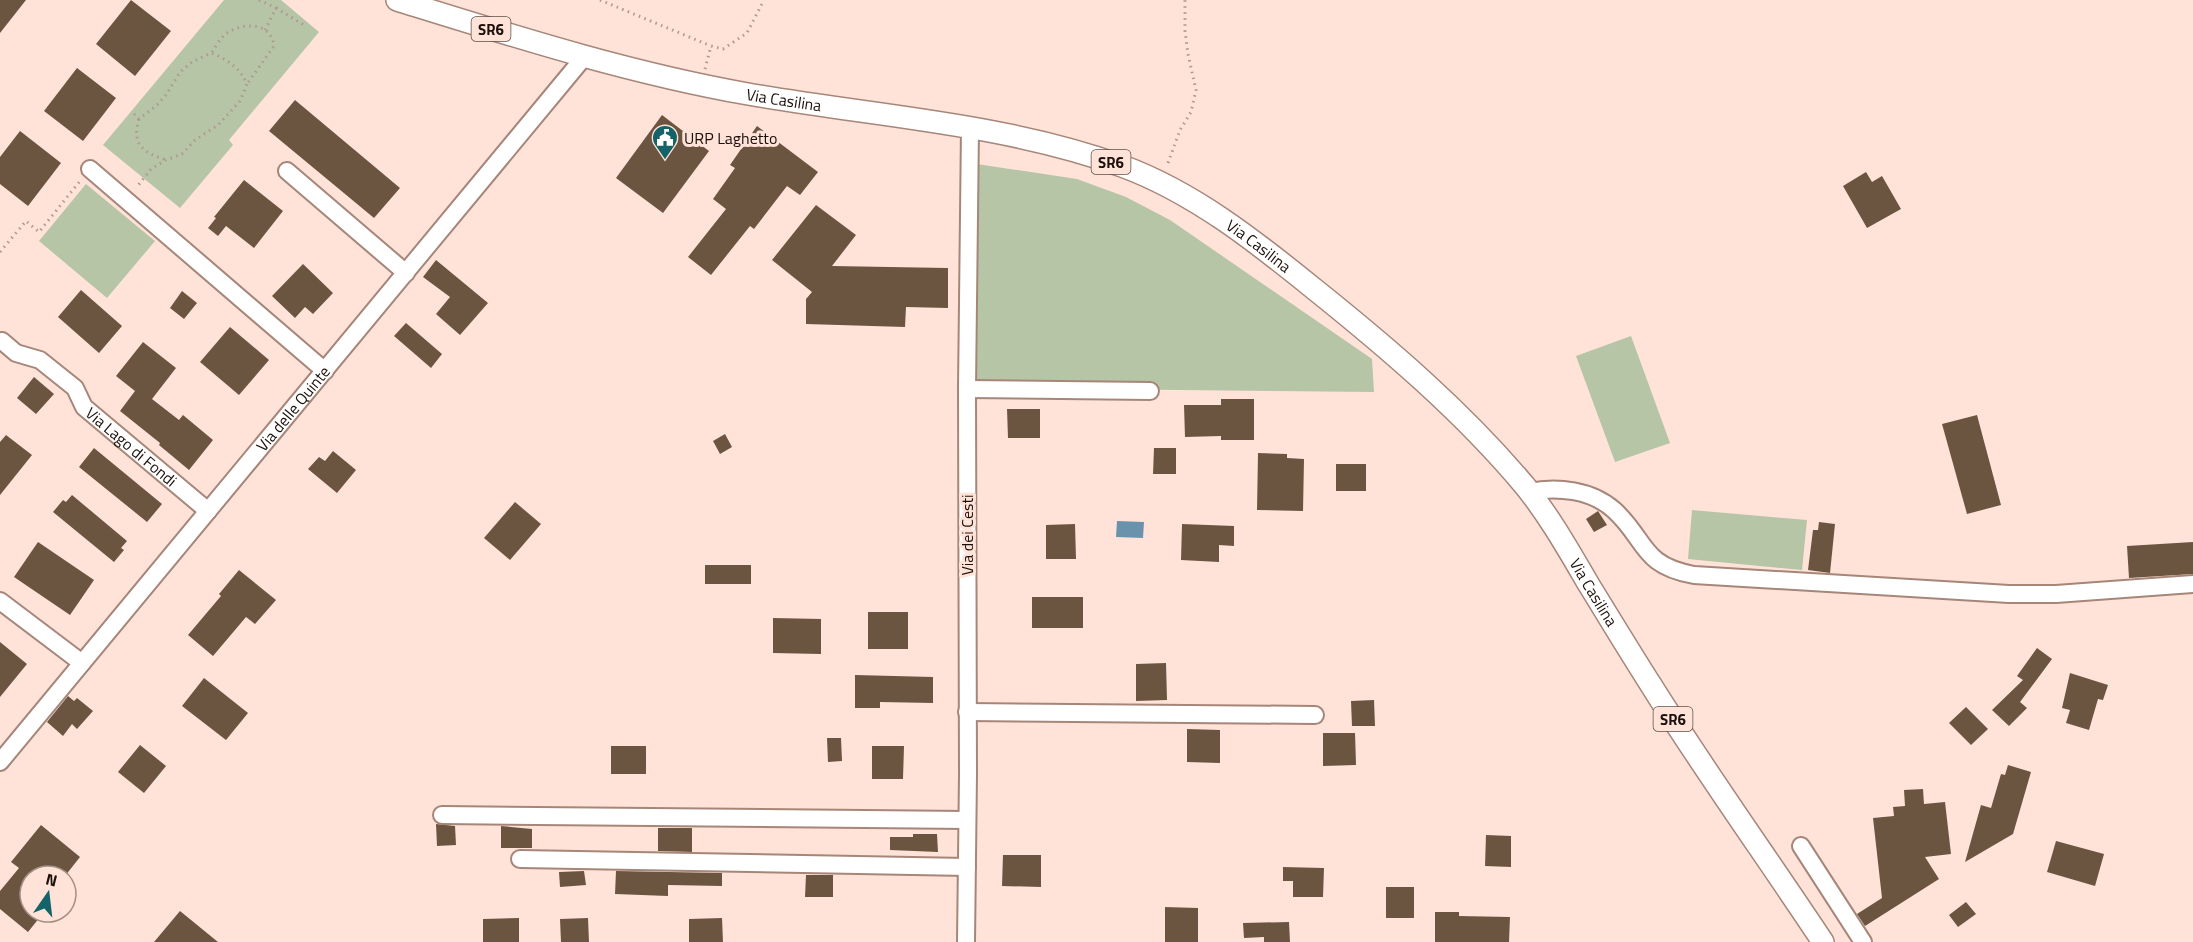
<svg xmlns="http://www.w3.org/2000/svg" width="2193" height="942" viewBox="0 0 2193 942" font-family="'Titillium Web',sans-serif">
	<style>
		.green { fill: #b6c5a6 }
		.water { fill: #6b92ac }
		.building { fill: #6b5540 }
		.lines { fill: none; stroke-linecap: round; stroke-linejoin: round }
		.minor-casing { stroke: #a68679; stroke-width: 20 }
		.major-casing { stroke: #a68679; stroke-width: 24 }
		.path { stroke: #ae988f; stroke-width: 3; stroke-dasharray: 1.5 4.5; stroke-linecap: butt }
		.minor { stroke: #fff; stroke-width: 16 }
		.major { stroke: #fff; stroke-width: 21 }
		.labels { text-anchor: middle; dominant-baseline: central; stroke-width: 6; stroke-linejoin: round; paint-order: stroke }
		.shield { fill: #ffe3d8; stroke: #5f4f48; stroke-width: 1.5 }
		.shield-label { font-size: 15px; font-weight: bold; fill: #1b100b }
		.street-label { font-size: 16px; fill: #1b100b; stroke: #ffe3d8 }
		.poi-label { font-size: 16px; fill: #1b100b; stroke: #ffe3d8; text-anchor: start }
	</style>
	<rect width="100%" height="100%" fill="#ffe3d8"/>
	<g class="green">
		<polygon points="224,0 281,0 319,32 229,140 233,145 180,208 103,145"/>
		<polygon points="977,164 1077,179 1126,197 1170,220 1372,359 1374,392 979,388 976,385"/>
		<polygon points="86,184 155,241 107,298 39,241"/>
		<polygon points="1631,336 1670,443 1615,462 1576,356"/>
		<polygon points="1692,510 1807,520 1802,570 1688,559"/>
	</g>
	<polygon class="water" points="1117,521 1144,522 1143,538 1116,537"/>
	<g class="building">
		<polygon points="0,0 26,0 0,33"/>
		<polygon points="131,0 171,31 135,76 96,44"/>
		<polygon points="77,68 116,98 83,141 44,111"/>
		<polygon points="295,100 400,188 374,218 269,131"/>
		<polygon points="662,115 709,151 663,213 616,178"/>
		<polygon points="757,126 818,172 800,195 787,186 754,229 750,226 711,275 688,257 726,209 713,199 735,168 730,165"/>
		<polygon points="20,131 61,163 28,206 0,184 0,157"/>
		<polygon points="1866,172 1872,182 1882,176 1901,209 1867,228 1843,186"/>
		<polygon points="244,180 283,211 254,248 226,226 218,236 208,228 216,218 214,217"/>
		<polygon points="816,205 856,235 832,266 948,268 948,308 906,307 905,327 806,324 806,299 812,292 772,260"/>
		<polygon points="436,260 488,303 460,335 436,314 450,297 423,277"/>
		<polygon points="303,264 333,293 313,314 305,307 295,318 272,296"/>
		<polygon points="81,290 122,326 99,353 58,317"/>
		<polygon points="182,291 197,303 184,319 170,308"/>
		<polygon points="406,323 442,354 431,368 394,336"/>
		<polygon points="230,327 269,360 239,395 200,362"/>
		<polygon points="143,342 176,368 152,399 179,420 183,415 213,440 189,470 159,445 160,443 120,411 135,391 116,376"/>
		<polygon points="34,377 54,394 36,414 17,398"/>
		<polygon points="1221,399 1254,399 1254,440 1221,440 1221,436 1185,437 1184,405 1221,405"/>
		<polygon points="1007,409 1040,409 1040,438 1008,438"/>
		<polygon points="1977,415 2001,505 1967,514 1942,424"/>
		<polygon points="725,434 732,447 720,454 713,441"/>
		<polygon points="6,435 32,455 0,495 0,442"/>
		<polygon points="94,448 162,504 147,522 79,467"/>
		<polygon points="1154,448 1176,448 1176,474 1153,474"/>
		<polygon points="333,451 356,470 337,493 308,469 319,457 325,461"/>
		<polygon points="1258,453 1287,454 1287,458 1304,459 1303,511 1257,510"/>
		<rect x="1336" y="464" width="30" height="27"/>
		<polygon points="72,495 127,541 121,548 124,550 114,562 53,512 63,500 66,502"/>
		<polygon points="515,502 541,524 510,560 484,538"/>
		<polygon points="1598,511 1607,525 1594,532 1586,519"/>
		<polygon points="1819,522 1835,524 1830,573 1808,570 1813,530 1818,530"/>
		<polygon points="1075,524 1076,559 1046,559 1046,525"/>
		<polygon points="1182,524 1234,526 1234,546 1219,545 1219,562 1181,560"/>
		<polygon points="38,542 94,580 70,615 14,577"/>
		<polygon points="2193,542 2193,574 2129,578 2127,546"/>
		<rect x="705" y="565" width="46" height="19"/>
		<polygon points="239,570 276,600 255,624 246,617 213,656 188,635 221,596 219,594"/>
		<rect x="1032" y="597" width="51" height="31"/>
		<rect x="868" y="612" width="40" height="37"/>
		<polygon points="773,618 821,619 821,654 773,653"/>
		<polygon points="0,642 27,664 0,697"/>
		<polygon points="2037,648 2052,659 2020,702 2027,708 2009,726 1992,710 2023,680 2017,676"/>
		<polygon points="1166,663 1167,700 1136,701 1136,664"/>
		<polygon points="2070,673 2108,685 2103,700 2098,699 2089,730 2066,723 2070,710 2062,708"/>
		<polygon points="855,675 933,677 933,703 880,702 880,708 855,708"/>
		<polygon points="204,678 248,713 226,740 182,706"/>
		<polygon points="68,696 74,701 77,698 93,711 77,729 72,724 63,736 47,722"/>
		<polygon points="1374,700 1375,726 1352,726 1351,701"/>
		<polygon points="1966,707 1988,729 1971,745 1949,723"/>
		<polygon points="1187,729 1220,730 1220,763 1187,762"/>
		<polygon points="1323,733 1355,733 1356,765 1323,766"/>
		<polygon points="827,738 841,738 842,761 828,762"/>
		<polygon points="140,745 166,766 144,793 118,772"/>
		<rect x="611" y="746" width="35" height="28"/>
		<polygon points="872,746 904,746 903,779 872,779"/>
		<polygon points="2008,765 2031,772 2013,834 1965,862 1981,805 1991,808 2001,774 2005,775"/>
		<polygon points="1923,789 1924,804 1945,802 1951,854 1925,857 1939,879 1865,926 1857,914 1882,898 1873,818 1894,816 1893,807 1905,806 1904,790"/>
		<polygon points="436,824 455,826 456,845 437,846"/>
		<polygon points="41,825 80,857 65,876 30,876 30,912 44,912 28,932 0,909 0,891 19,868 11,862"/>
		<polygon points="501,826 532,829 532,848 501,848"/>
		<polygon points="658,828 692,828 692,852 658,851"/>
		<polygon points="913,834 937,834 938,852 890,850 890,837 913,837"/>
		<polygon points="1486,835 1511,836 1511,867 1485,866"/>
		<polygon points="2056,841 2104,854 2095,886 2047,872"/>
		<polygon points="1003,855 1041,855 1041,887 1002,886"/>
		<polygon points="1283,867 1324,868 1323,897 1293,897 1293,881 1283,881"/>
		<polygon points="584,871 586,885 560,887 559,872"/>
		<polygon points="616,871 722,873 722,886 668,885 668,896 615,894"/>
		<polygon points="806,875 833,875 833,897 805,897"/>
		<rect x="1386" y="887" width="28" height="31"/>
		<polygon points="1966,902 1976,914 1958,927 1949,915"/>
		<polygon points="1165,907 1198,908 1198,942 1165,942"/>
		<polygon points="180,911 218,942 154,942"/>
		<polygon points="1435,912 1459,912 1459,916 1510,917 1509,942 1435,942"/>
		<polygon points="519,918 519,942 483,942 483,919"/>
		<polygon points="588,918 589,942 561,942 560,919"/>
		<polygon points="722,918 723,942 689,942 689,919"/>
		<polygon points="1289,922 1290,942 1264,942 1264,937 1244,938 1243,923"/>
	</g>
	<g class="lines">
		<defs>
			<g id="minor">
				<polyline points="90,169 325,371"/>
				<polyline points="287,171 406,273"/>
				<path id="s1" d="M2 341 16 353 40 360 75 388 84 407 208 511"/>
				<polyline points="967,389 1150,391"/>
				<path d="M1529 492C1557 486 1592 490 1614 510 1647 540 1640 565 1694 575L2009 594H2056L2193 584"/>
				<polyline points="0,601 82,663"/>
				<polyline points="967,712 1315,715"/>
				<path id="s2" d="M0 762 585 56"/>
				<polyline points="442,815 967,820"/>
				<polyline points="1801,846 1863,942"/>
				<polyline points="520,859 967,867"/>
				<polyline points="966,942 968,774 967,389 970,128"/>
			</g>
			<g id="major">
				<path id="s3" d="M397 0C513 36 629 73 748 94 873 116 1003 123 1122 166 1193 192 1255 241 1313 288 1388 348 1463 412 1525 486 1550 517 1569 551 1589 585 1610 619 1630 652 1651 685 1706 773 1766 856 1823 942"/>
			</g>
		</defs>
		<use href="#minor" class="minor-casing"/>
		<use href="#major" class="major-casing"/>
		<g class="path">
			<polyline points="259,0 276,8 265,30"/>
			<polyline points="600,0 711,46"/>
			<polyline points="276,8 304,25"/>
			<path d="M212 52C216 46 221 37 227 33 244 22 271 22 274 46L247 84"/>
			<polyline points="705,69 711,46 723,49 747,33 764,0"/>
			<path d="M134 114 139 119 156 106 166 95 180 72 192 62 211 53C227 59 240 68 247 84L240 101 218 125 195 140 182 154 166 160 151 169 136 188"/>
			<path d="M139 119C131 145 144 153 166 160"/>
			<polyline points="1168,163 1180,130 1191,112 1196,90 1188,54 1185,31 1185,0"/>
			<polyline points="0,252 26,221 39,232 80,181"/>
		</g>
		<use href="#minor" class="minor"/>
		<use href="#major" class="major"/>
	</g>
	<defs>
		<symbol id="civic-pin" viewBox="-11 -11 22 30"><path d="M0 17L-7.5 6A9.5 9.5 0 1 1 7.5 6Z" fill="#136368" stroke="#ffe3d8"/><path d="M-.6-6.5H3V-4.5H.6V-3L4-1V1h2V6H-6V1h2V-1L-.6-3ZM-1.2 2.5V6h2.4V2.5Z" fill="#fff"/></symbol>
	</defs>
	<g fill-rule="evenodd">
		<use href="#civic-pin" x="650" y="123" width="30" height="40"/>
	</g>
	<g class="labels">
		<g class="shield">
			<rect x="471.5" y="17" width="39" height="24" rx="4.5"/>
			<rect x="1091.5" y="150" width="39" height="24" rx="4.5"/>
			<rect x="1653.5" y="707" width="39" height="24" rx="4.5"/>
		</g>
		<g class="shield-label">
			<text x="491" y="29">SR6</text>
			<text x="1111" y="162">SR6</text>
			<text x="1673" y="719">SR6</text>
		</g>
		<g class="street-label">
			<text stroke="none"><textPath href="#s3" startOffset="400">Via Casilina</textPath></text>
			<text stroke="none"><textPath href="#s3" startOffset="904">Via Casilina</textPath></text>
			<text stroke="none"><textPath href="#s2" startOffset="459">Via delle Quinte</textPath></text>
			<text stroke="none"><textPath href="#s1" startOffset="171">Via Lago di Fondi</textPath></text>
			<text transform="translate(967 535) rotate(-90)">Via dei Cesti</text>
			<text stroke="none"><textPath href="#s3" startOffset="1390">Via Casilina</textPath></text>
		</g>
		<g class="poi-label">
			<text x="684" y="138">URP Laghetto</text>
		</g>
	</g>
	<g transform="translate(48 894) rotate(14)"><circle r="28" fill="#ffe3d8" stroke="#a48f86" stroke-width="1.5"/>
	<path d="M0-4.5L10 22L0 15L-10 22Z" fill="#136368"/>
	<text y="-9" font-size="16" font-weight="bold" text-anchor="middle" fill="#1b100b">N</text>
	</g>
</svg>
